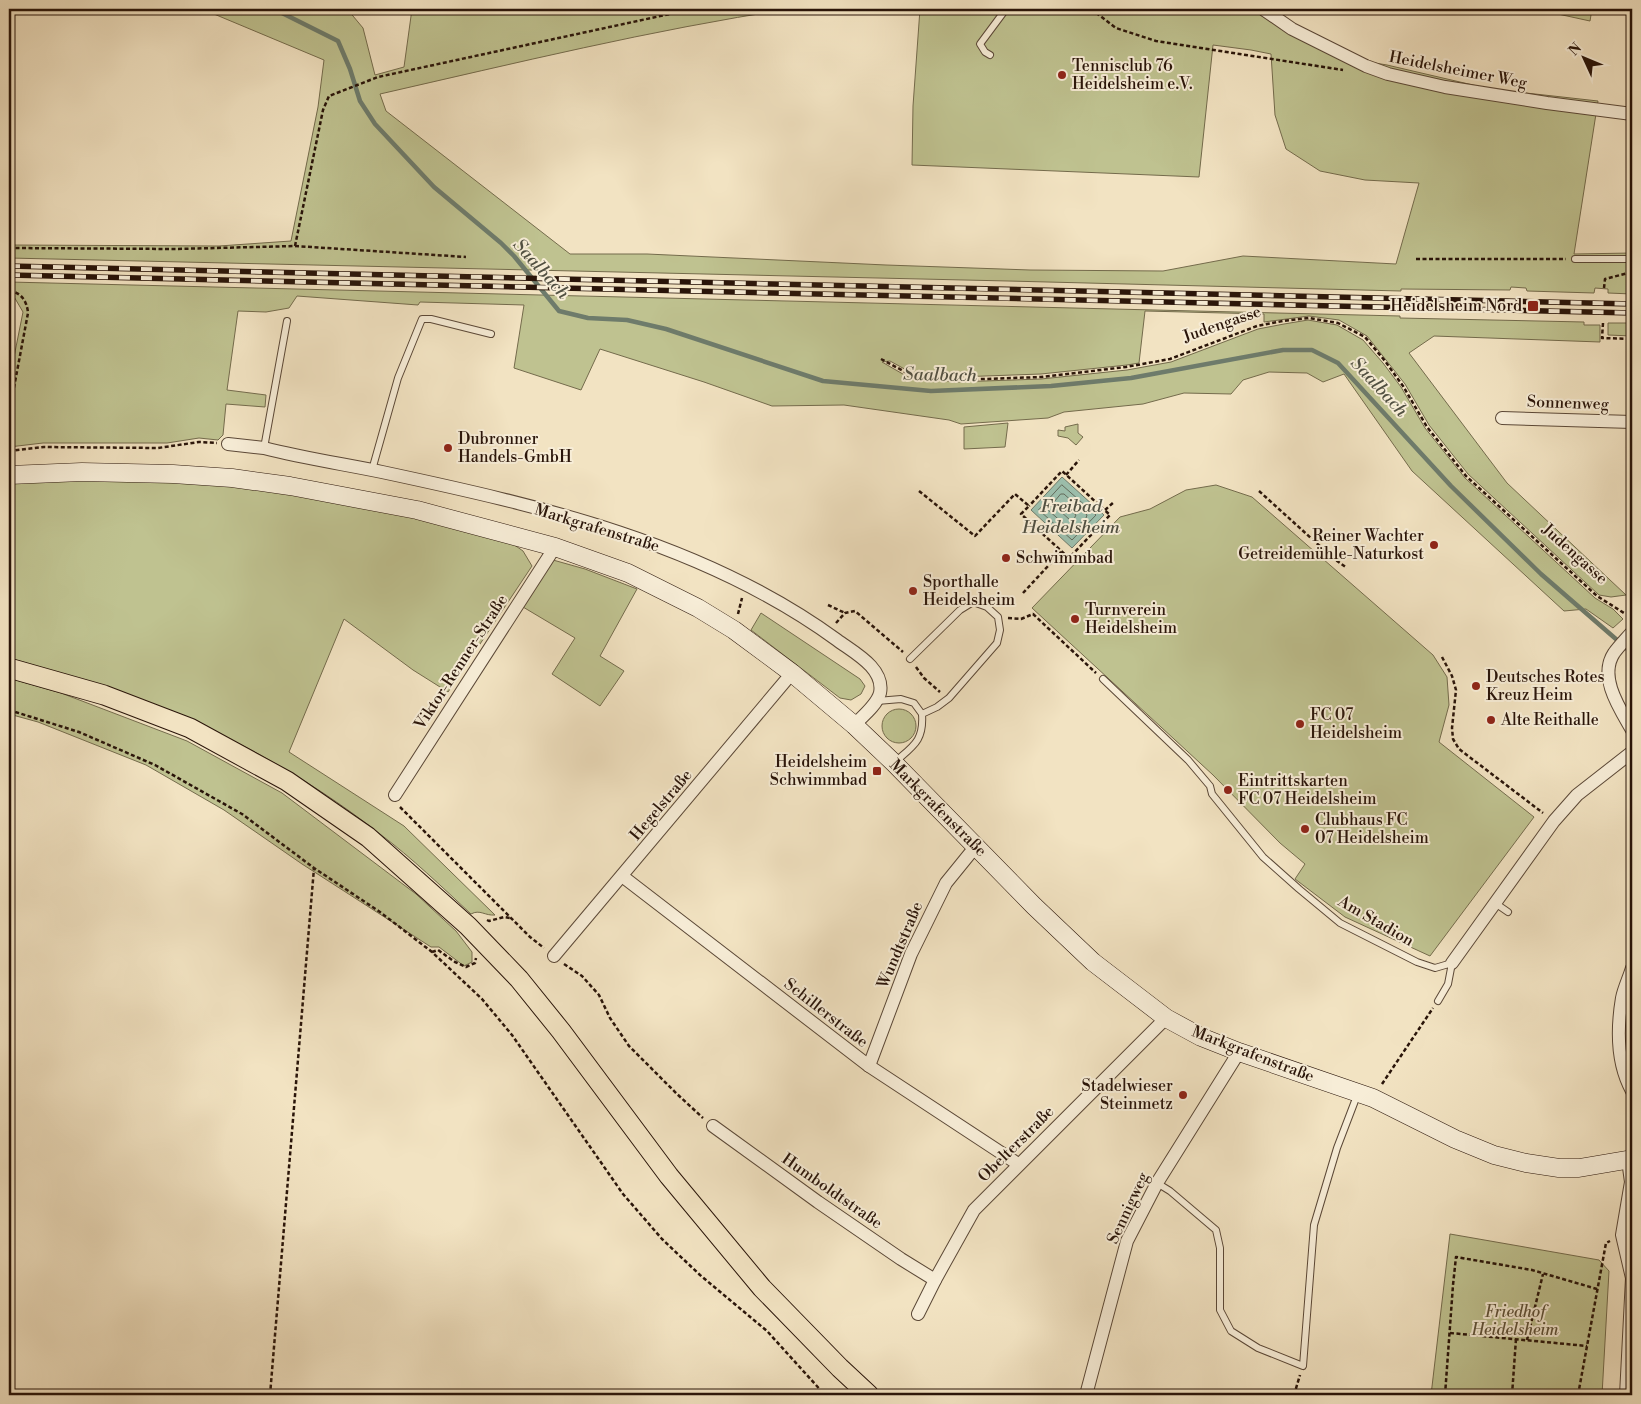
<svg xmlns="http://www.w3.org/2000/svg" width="1641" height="1404" viewBox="0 0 1641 1404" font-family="'Libre Bodoni',serif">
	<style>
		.green { fill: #bfc290; stroke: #746b4c }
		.water { fill: #9cbfad; stroke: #6e7b6b }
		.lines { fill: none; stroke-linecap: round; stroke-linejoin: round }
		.shore { stroke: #626a5b; stroke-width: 1 }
		.stream { stroke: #6e7b6b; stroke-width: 4.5 }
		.lane-casing { stroke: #5b4837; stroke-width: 8 }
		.street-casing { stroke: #5b4837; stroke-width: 14 }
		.secondary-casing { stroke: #291409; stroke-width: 19 }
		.primary-casing { stroke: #291409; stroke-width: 21 }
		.path { stroke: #291409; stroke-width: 2.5; stroke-dasharray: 4 2.5; stroke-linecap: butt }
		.lane { stroke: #f7edd7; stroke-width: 6 }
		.street { stroke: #f7edd7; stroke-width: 12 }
		.secondary { stroke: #f7edd7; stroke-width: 18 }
		.primary { stroke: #f2e3c2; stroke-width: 19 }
		.rail-casing { stroke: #291409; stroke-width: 5.5 }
		.rail { stroke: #f7edd7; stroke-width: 4; stroke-dasharray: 11; stroke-linecap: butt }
		.poi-dot { fill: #8f2418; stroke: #f7edd7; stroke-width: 2 }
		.labels { text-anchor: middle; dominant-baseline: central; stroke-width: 4; stroke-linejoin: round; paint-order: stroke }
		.poi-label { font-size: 16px; fill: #291409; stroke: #f7edd7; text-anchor: start }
		.street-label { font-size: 16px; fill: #291409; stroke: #f7edd7 }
		.park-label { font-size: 16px; font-style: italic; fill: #5e5138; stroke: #f7edd7 }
		.water-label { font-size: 18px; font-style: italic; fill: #515042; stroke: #f7edd7 }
	</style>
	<rect width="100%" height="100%" fill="#f2e3c2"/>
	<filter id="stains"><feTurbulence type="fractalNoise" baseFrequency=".004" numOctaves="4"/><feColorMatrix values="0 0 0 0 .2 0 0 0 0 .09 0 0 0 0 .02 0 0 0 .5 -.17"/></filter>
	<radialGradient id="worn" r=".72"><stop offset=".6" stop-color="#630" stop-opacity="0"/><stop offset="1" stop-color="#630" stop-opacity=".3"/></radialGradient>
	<g class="green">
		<path d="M202 9H345L348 10 363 28 375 75 404 67 412 9H789C651 30 516 63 380 94L386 111 570 254H647L886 265 1030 270 1163 271 1243 256 1396 264 1419 183 1365 180 1320 171 1286 149 1275 115 1271 54 1251 50 1213 45 1199 177 912 165 913 106 920 9H1251L1293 36 1339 57 1387 65 1490 89 1598 101 1574 254 1632 253V294L1608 293V289L1595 288 1594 293 1527 291 1526 288 1511 287 1510 290 1401 289V291L1008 281 9 258V245L219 246 291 241 318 107 324 60Z"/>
		<polygon points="1535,9 1592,9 1590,21"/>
		<polygon points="9,282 1400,316 1400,318 1584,322 1584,325 1600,325 1600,342 1434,336 1409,353 1507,483 1626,595 1611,597 1599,595 1468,474 1429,425 1405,384 1367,336 1339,320 1309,316 1264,322 1264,314 1145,311 1139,363 1127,365 1041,374 957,377 910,372 890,361 882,362 908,377 956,382 1041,379 1127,370 1171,362 1258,329 1284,324 1308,320 1337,325 1363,340 1383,363 1401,387 1425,428 1465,478 1595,598 1613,609 1623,619 1613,628 1586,609 1564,611 1412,471 1344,374 1323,382 1307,373 1269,372 1243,380 1231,394 1184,393 1143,404 1064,412 1048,418 961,424 949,420 844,405 772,406 704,382 600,349 581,390 514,368 524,305 420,302 418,305 297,296 289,308 266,312 238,311 227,390 266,395 265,407 226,404 223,435 218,440 199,438 167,443 43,443 9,447 9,382 23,312 13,295 9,294"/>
		<polygon points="1608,323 1632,323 1632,336 1608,335"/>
		<polygon points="1008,423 1005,447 964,449 964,427"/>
		<polygon points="1078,424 1078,433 1083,437 1076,445 1068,438 1058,436 1058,430 1065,431 1065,427"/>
		<path d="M38 480 171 481 280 491 409 516 513 544 523 551 532 566 448 692 413 670 344 619 289 752 404 826 495 915C485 916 480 909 471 914 442 887 412 858 380 834 305 775 218 728 128 695 89 681 48 670 9 658V484Z"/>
		<polygon points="1216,485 1252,497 1433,655 1447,677 1449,705 1439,742 1534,817 1430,956 1345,917 1295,879 1305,864 1280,843 1213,775 1032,608 1120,517 1150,509 1186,490"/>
		<polygon points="553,560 585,569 637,589 600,656 624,671 600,706 552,674 575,638 523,607"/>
		<polygon points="761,613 860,679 865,686 861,694 851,700 840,698 751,630"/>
		<polygon points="9,678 61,693 187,741 282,793 416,894 456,931 472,952 472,962 464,966 439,947 431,947 302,864 224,810 146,765 38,722 9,714"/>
		<circle cx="899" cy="726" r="17"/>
		<polygon points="1450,1234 1599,1260 1609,1271 1602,1395 1431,1395"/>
	</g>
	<polygon class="water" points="1062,477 1104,515 1072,548 1031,510"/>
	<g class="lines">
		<g class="shore">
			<polygon points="1062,485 1096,515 1072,540 1039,510"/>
			<polygon points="1061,494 1064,494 1087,515 1086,518 1072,531 1048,510"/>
			<polygon points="1062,504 1076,515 1073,521 1070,520 1059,510 1059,508"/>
		</g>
		<polyline class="stream" points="274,9 338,41 350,69 360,101 375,124 434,187 501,243 514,256 559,311 588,318 627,320 666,329 823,381 931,391 1051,386 1131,378 1283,350 1312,350 1338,363 1451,486 1541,574 1632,653"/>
		<defs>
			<g id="lane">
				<polyline points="990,55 985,52 980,44 1006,9"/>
				<polyline points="1575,259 1632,259"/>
				<polyline points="264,448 287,321"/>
				<polyline points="372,470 398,378 422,319 431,319 491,334"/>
				<polyline points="1103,679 1188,760 1210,786 1212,794 1263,857 1299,889 1340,923 1417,962 1435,968 1452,963 1448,984 1438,1001"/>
				<polyline points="877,701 901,699 914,703 922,714"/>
				<path d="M895 762C913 746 924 741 922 714L937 707 949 698 997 643 1000 630 998 617 987 607 973 602 960 610 910 659"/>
				<polyline points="1495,903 1508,912"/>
				<polyline points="1157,1183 1170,1191 1216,1230 1220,1248 1220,1310 1231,1331 1258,1348 1303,1366 1314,1225 1337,1148 1358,1093"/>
			</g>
			<g id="street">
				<polyline points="1263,9 1292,29 1366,66 1388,74 1445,87 1547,103 1632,114"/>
				<polyline points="1502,418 1632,422"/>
				<path d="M228 444 264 448C303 458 343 464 382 472 541 506 704 543 837 640 853 652 885 668 880 693 877 705 863 716 854 725"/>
				<path d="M1632 632C1626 639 1619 646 1614 653 1598 677 1620 709 1632 730"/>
				<polyline points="395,795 555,547"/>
				<polyline points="622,876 869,1066 1018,1164"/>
				<polyline points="554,956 792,673"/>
				<polyline points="1452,963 1554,821 1577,795 1632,752"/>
				<path d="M1632 968C1629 978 1624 988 1622 998 1617 1028 1617 1064 1632 1091"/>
				<polyline points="869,1066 911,954 946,883 976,846"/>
				<polyline points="713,1126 818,1202 901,1259 935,1280"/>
				<polyline points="918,1314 935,1280 974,1210 1166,1018"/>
				<polyline points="1086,1395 1127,1241 1157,1183 1239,1052"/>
				<polyline points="1626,1395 1632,1278 1622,1235 1631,1182 1628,1160"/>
			</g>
			<polyline id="secondary" points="9,475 82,472 173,474 232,478 290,486 417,510 555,547 628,573 698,608 734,630 792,673 854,725 894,763 1034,906 1093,962 1166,1018 1201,1037 1239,1052 1373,1098 1455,1139 1494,1155 1526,1163 1559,1168 1579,1168 1632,1159"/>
			<polyline id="primary" points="9,668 104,695 190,728 287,781 368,837 468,926 519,979 561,1031 669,1176 762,1288 840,1368 869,1395"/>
		</defs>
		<use href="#lane" class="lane-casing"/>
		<use href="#street" class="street-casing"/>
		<use href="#secondary" class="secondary-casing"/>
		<use href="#primary" class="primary-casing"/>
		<g class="path">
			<polyline points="1091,9 1116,28 1156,41 1343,70"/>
			<polyline points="295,246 466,257"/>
			<polyline points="9,248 176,249 295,246 323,110 329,96 378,77 693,9"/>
			<polyline points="1416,259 1566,259"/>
			<polyline points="1604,288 1605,279 1632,272"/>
			<path d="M9 291C21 292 27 301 28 313L9 414"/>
			<polyline points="1603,323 1602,338 1632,339"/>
			<polyline points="881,359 909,374 956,380 1041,377 1126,367 1170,359 1257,326 1283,321 1309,318 1338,323 1365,337 1385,361 1403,386 1427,427 1466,476 1597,596 1624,613 1632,612"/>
			<polyline points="9,451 44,447 158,448 199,442 217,443"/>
			<polyline points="1066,475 1079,460"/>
			<polyline points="919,491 975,536 1015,494 1029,506 1021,514 1069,558 1110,515 1062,471 1029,506"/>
			<polyline points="1259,491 1333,558 1347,568"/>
			<polyline points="1105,510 1114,502"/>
			<polyline points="1023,593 1062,551"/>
			<polyline points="828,605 845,613"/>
			<polyline points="738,614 742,598"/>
			<polyline points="1008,618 1021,619 1033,614 1096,673"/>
			<polyline points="836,623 845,613 855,611 903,652"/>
			<polyline points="1442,657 1452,676 1456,690 1452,728 1453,739 1459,749 1543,813"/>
			<polyline points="916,667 924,678 940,692"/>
			<polyline points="9,710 79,732 155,765 242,814 314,868 380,912 432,952 482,999 512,1035 623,1194 662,1239 700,1275 767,1331 825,1395"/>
			<polyline points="400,807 530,937 544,948"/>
			<polyline points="487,920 489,921 504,917 510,918"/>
			<polyline points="432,952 438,950 455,962 466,967 475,963 476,958"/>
			<polyline points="564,964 582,976 599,995 610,1018 629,1046 677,1094 703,1118"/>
			<polyline points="1382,1084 1433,1008"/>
			<polyline points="1450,1333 1587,1346"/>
			<polyline points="1527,1340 1543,1274"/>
			<polyline points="1446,1392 1477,1395"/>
			<polyline points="270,1395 314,868"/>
			<polyline points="1294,1395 1300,1375"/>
			<polyline points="1445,1395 1453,1285 1456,1257 1532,1270 1597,1289"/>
			<polyline points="1512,1395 1516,1339"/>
			<polyline points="1578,1395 1606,1243 1610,1241"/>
		</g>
		<use href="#lane" class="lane"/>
		<use href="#street" class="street"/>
		<use href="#secondary" class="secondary"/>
		<use href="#primary" class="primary"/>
		<defs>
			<g id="rail">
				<polyline points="9,266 1632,304"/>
				<polyline points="9,275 1632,313"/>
			</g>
		</defs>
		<use href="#rail" class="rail-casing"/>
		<use href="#rail" class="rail"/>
	</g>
	<g class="poi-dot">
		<circle cx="1062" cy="75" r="5"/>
		<rect x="1527" y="300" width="12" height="12" rx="2.5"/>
		<circle cx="448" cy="448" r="5"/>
		<circle cx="1434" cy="545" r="5"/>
		<circle cx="1006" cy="558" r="5"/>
		<circle cx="913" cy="591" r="5"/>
		<circle cx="1075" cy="619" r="5"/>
		<circle cx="1476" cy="686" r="5"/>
		<circle cx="1491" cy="720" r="5"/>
		<circle cx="1300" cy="724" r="5"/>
		<rect x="872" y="766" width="10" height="10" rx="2.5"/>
		<circle cx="1228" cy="790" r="5"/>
		<circle cx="1305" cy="829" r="5"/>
		<circle cx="1183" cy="1095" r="5"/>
	</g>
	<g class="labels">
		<g class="poi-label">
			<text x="1072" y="66">Tennisclub 76<tspan x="1072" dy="18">Heidelsheim e.V.</tspan></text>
			<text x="1522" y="306" text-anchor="end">Heidelsheim Nord</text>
			<text x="458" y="439">Dubronner<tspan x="458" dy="18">Handels-GmbH</tspan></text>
			<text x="1424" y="536" text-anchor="end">Reiner Wachter<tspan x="1424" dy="18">Getreidemühle-Naturkost</tspan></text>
			<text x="1016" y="558">Schwimmbad</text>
			<text x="923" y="582">Sporthalle<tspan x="923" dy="18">Heidelsheim</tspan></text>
			<text x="1085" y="610">Turnverein<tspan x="1085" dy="18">Heidelsheim</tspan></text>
			<text x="1486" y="677">Deutsches Rotes<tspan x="1486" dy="18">Kreuz Heim</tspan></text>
			<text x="1310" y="715">FC 07<tspan x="1310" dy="18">Heidelsheim</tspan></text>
			<text x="1501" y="720">Alte Reithalle</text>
			<text x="867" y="762" text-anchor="end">Heidelsheim<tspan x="867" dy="18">Schwimmbad</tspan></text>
			<text x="1238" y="781">Eintrittskarten<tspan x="1238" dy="18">FC 07 Heidelsheim</tspan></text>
			<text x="1315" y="820">Clubhaus FC<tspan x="1315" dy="18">07 Heidelsheim</tspan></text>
			<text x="1173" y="1086" text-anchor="end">Stadelwieser<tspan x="1173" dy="18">Steinmetz</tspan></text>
		</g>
		<g class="street-label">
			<text transform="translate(1458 70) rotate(11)">Heidelsheimer Weg</text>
			<text transform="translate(1222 324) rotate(-19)">Judengasse</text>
			<text transform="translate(1568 403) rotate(2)">Sonnenweg</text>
			<text transform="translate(597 528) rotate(17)">Markgrafenstraße</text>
			<text transform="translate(1575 554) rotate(42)">Judengasse</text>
			<text transform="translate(461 662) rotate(-57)">Viktor-Renner-Straße</text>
			<text transform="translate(661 805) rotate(-50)">Hegelstraße</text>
			<text transform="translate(938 808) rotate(45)">Markgrafenstraße</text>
			<text transform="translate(1376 921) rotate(30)">Am Stadion</text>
			<text transform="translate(900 945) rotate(-67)">Wundtstraße</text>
			<text transform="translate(826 1013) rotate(38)">Schillerstraße</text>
			<text transform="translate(1253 1054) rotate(21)">Markgrafenstraße</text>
			<text transform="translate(1016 1144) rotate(-45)">Obelterstraße</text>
			<text transform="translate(832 1191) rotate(35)">Humboldtstraße</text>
			<text transform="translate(1128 1208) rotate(-65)">Sennigweg</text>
		</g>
		<g class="park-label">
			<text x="1515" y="1312">Friedhof<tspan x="1515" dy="18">Heidelsheim</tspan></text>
		</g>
		<g class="water-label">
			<text transform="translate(541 269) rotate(48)">Saalbach</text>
			<text transform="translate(940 375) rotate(1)">Saalbach</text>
			<text transform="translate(1379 387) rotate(47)">Saalbach</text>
			<text x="1071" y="506">Freibad<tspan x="1071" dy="21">Heidelsheim</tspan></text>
		</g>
	</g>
	<rect width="1641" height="1404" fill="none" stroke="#f2e3c2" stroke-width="30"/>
	<rect x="10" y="10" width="1621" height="1384" fill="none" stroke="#291409" stroke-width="2.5"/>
	<rect x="15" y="15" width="1611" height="1374" fill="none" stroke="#291409"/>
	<g transform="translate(1584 58) rotate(314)" stroke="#f7edd7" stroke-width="4" paint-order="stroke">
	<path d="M0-4L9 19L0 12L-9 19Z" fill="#291409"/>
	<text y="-8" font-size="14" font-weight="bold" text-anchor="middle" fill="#291409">N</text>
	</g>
	<rect width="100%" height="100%" filter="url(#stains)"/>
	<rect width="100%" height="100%" fill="url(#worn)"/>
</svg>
